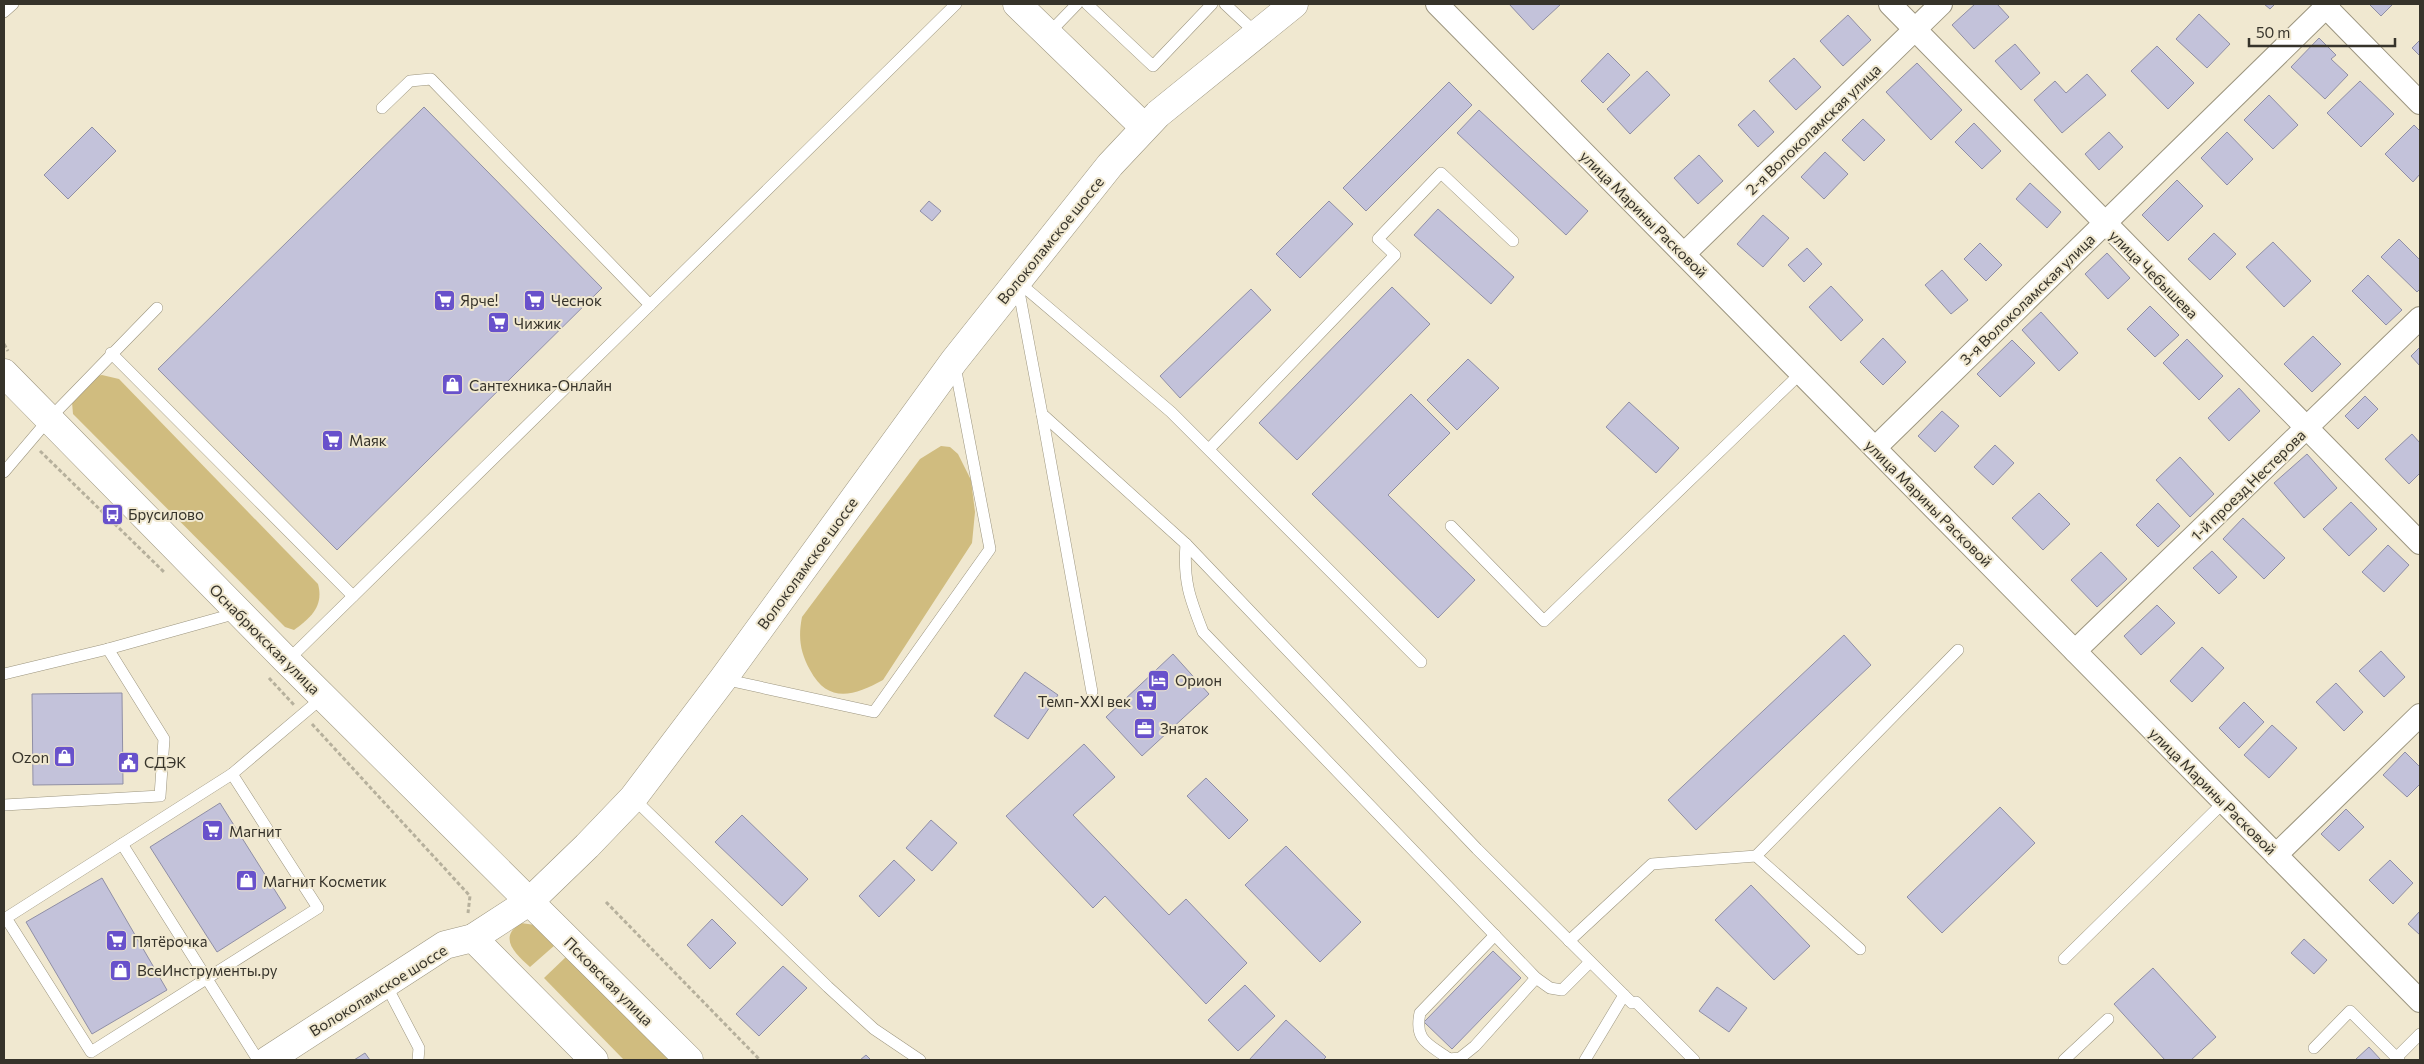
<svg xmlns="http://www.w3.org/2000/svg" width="2424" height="1064" viewBox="0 0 2424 1064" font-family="Commissioner,sans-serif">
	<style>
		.green { fill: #d0bc7f }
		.building { fill: #c3c2da; stroke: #908fa5 }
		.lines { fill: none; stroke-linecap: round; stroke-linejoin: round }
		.lane-casing { stroke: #9c957f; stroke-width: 12 }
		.street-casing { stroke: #9c957f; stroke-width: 24 }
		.secondary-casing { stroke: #9c957f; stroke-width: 29 }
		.path { stroke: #b6b09c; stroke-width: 3; stroke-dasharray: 4 2.5; stroke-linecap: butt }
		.lane { stroke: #fff; stroke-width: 11 }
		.street { stroke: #fff; stroke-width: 22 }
		.secondary { stroke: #fff; stroke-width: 28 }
		.labels { text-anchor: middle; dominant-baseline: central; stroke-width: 4; stroke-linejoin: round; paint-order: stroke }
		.street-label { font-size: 15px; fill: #36332a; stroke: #f0e8d0 }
		.poi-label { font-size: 15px; fill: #36332a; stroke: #f0e8d0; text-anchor: start }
	</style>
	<rect width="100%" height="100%" fill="#f0e8d0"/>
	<g class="green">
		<path d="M102 375 119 379 318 584C324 606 311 618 294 630L285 627 73 414 72 402 97 376Z"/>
		<path d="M941 446 950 447 958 454 971 480 975 512 972 543 883 680C854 696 828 704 810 670 800 652 798 637 802 617L920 459Z"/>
		<path d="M521 923 535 925 555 945 530 967C516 954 497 938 521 923Z"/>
		<polygon points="568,955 672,1060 624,1060 544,978"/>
	</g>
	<g class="building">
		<polygon points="1509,4 1561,4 1533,30"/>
		<polygon points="1975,4 1997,4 2009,17 1974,49 1952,25"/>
		<polygon points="2264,4 2275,4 2270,9"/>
		<polygon points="2369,4 2393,4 2381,16"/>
		<polygon points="2199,14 2230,44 2207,68 2176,39"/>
		<polygon points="1848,15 1871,40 1843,66 1820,41"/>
		<polygon points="2319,38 2336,55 2331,59 2348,75 2325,99 2291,67"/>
		<polygon points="2420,40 2420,56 2412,48"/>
		<polygon points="2015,44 2040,73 2021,90 1995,61"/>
		<polygon points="2157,46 2194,83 2168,109 2131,71"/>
		<polygon points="1608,53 1630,75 1603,103 1581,81"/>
		<polygon points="1794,58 1821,87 1796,110 1769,81"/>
		<polygon points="1917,63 1962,110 1931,140 1886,92"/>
		<polygon points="1647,71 1670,95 1630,134 1607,109"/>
		<polygon points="2087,74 2106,95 2062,133 2034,100 2055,81 2066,93"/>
		<polygon points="2360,81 2394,114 2361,147 2327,113"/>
		<polygon points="1449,82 1472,105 1366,211 1343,188"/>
		<polygon points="2269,95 2298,125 2273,149 2244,120"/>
		<polygon points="424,107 602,288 337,550 158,369"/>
		<polygon points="1479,110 1588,211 1566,235 1457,133"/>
		<polygon points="1754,110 1774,132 1758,147 1738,125"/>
		<polygon points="1863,119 1885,140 1864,161 1842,140"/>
		<polygon points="1974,123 2001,151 1982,169 1955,142"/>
		<polygon points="2414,125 2420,131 2420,174 2413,182 2385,154"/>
		<polygon points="92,127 116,151 68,199 44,175"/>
		<polygon points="2109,132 2123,147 2099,170 2085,154"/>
		<polygon points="2227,132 2253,159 2227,185 2201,158"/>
		<polygon points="1825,152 1848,174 1824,199 1801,177"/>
		<polygon points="1699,155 1723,181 1698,204 1674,178"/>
		<polygon points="2177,180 2203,206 2168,241 2142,215"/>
		<polygon points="2030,183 2061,212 2047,228 2016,199"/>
		<polygon points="929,201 941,211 932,221 920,211"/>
		<polygon points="1329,201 1353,224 1300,278 1276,254"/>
		<polygon points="1438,209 1514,277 1491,304 1414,235"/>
		<polygon points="1763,215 1789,238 1763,267 1737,244"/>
		<polygon points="2214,233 2236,254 2210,280 2188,259"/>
		<polygon points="2399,239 2420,260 2420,289 2417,292 2381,257"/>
		<polygon points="2273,242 2311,281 2284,307 2246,267"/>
		<polygon points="1980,243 2002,265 1986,281 1964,259"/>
		<polygon points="1807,248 1822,264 1804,282 1788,265"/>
		<polygon points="2107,253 2130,278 2108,299 2085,274"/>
		<polygon points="1942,270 1968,300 1951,314 1925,285"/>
		<polygon points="2368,275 2402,310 2386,325 2352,291"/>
		<polygon points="1831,286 1863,320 1841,341 1809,307"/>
		<polygon points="1392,287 1430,324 1297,460 1259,423"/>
		<polygon points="1251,289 1271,310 1180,398 1160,376"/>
		<polygon points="2150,306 2179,335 2155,357 2127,329"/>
		<polygon points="2041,312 2078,353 2059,371 2022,330"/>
		<polygon points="2313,336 2341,364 2312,392 2284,364"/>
		<polygon points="1883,338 1906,362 1883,385 1860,362"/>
		<polygon points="2187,339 2223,376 2199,400 2163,363"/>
		<polygon points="2012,340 2035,363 2000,397 1977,374"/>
		<polygon points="2420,347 2420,366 2411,356"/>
		<polygon points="1468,359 1499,388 1457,430 1427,400"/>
		<polygon points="2239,388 2260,411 2229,441 2208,418"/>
		<polygon points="1411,394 1450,433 1388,495 1475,580 1438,618 1312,494"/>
		<polygon points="2365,396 2378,409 2358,429 2345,416"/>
		<polygon points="1629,402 1679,448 1656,473 1606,427"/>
		<polygon points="1942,411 1959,426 1935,452 1918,436"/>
		<polygon points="2412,434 2420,443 2420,473 2409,484 2385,459"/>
		<polygon points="1995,445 2014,463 1993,485 1974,467"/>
		<polygon points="2307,454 2337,488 2304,518 2274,483"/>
		<polygon points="2180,457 2214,494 2190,517 2156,480"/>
		<polygon points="2039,493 2070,524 2043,550 2012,518"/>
		<polygon points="2351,502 2377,529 2349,556 2323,529"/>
		<polygon points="2158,503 2180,526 2158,547 2136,525"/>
		<polygon points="2243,518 2285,558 2264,579 2223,539"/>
		<polygon points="2388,545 2409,565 2384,592 2362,572"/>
		<polygon points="2212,551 2237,577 2219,594 2193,568"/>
		<polygon points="2101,552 2127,579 2097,607 2071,580"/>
		<polygon points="2157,605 2175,623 2141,655 2124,636"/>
		<polygon points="1844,635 1871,665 1696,830 1668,800"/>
		<polygon points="2202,647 2224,668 2192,702 2170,681"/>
		<polygon points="2381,651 2405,677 2384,697 2359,671"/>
		<polygon points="1173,654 1209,694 1142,756 1106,717"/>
		<polygon points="1025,672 1058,695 1028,739 994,716"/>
		<polygon points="2336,683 2363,712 2344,731 2316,702"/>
		<polygon points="122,693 123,784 33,785 32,694"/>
		<polygon points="2244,702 2264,722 2239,748 2219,728"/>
		<polygon points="2272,725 2297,748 2269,778 2244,755"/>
		<polygon points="1084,744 1115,777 1073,815 1169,915 1186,899 1247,963 1206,1004 1105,896 1093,908 1006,816"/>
		<polygon points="2405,752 2420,767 2420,784 2407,797 2383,775"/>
		<polygon points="1206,778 1248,820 1229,839 1187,796"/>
		<polygon points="220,803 286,908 217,952 150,847"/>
		<polygon points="2000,807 2035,843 1942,933 1907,897"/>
		<polygon points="2346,809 2364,827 2339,851 2321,834"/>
		<polygon points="742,815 808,879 782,906 715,842"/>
		<polygon points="931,820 957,843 932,871 906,848"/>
		<polygon points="1286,846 1361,922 1320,962 1245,885"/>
		<polygon points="894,860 915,880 879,917 859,896"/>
		<polygon points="2390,860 2413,883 2393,904 2369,880"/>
		<polygon points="102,878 167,990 92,1034 26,922"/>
		<polygon points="1751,885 1810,946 1774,980 1715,920"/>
		<polygon points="2420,911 2420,935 2408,924"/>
		<polygon points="712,919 736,943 710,969 687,945"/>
		<polygon points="2304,939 2327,960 2314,974 2291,953"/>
		<polygon points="1493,951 1521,978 1452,1049 1424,1022"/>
		<polygon points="783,966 807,988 759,1036 736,1014"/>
		<polygon points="2153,968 2216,1037 2191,1060 2165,1060 2114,1004"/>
		<polygon points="1245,985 1275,1016 1238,1051 1208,1020"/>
		<polygon points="1717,987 1747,1008 1729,1032 1699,1011"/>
		<polygon points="1286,1020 1326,1057 1323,1060 1249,1060"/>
		<polygon points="2369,1047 2381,1060 2355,1060"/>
		<polygon points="365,1053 370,1060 354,1060"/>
		<polygon points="866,1055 871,1060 860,1060"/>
	</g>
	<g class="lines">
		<defs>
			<g id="lane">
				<polyline points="1087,4 1153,66 1212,4"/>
				<polyline points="1225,4 1257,34"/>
				<polyline points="4,12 13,4"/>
				<polyline points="1048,34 1077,4"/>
				<polyline points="650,305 956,4"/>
				<polyline points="111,353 353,596"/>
				<polyline points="1042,414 1092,692"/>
				<polyline points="1209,449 1395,255 1378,239 1441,173 1513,241"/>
				<polyline points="4,472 49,419 157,308"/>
				<polyline points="1451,526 1544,621 1801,373"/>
				<path d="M1186 544C1183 581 1190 599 1203 632L1536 978 1550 988 1562 990 1590 962"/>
				<polyline points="287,661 650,305 431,79 410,81 382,108"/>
				<polyline points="1421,662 1171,412 1017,281 1042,414 1186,544 1477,849 1632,1003 1636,1002 1694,1060"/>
				<polyline points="4,674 108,649 237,613"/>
				<polyline points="723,679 874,712 990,549 955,366"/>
				<polygon points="232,774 318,908 91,1052 6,918"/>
				<polyline points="232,774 323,697"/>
				<polyline points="633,798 828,987 874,1029 920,1060"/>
				<polyline points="4,805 160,796 164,739 108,649"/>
				<polyline points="122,844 258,1060"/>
				<polyline points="1756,856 1958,650"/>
				<path d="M1495 935 1420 1013C1414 1041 1429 1044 1449 1059L1460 1058 1475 1046 1536 978"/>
				<polyline points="1569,941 1652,864 1756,856 1860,949"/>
				<polyline points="2064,959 2224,802"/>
				<polyline points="385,983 419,1048 418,1060"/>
				<polyline points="2314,1048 2350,1011 2399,1060"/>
				<polyline points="2396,1058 2420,1034"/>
				<polyline points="1585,1060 1624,995"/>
				<polyline points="2064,1060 2108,1019"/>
			</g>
			<g id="street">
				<polyline points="1437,4 2420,1001"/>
				<polyline points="1890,4 2420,543"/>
				<polyline points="2323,4 2420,103"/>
				<polyline points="1684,254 1941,4"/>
				<polyline points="1875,448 2329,4"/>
				<polyline points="2075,651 2420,318"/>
				<polyline points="2276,855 2420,715"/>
			</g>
			<g id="secondary">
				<polyline points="1017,4 1144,127"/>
				<polyline points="4,373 287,661 689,1060"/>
				<polyline points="473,938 594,1060"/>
				<polyline points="268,1060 445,945 473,938 530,901 587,846 633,798 723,679 954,361 1110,165 1158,114 1294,4"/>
			</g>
		</defs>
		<use href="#lane" class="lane-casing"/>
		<use href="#street" class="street-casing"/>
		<use href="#secondary" class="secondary-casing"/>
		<g class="path">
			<polyline points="4,344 8,351"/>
			<polyline points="40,451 164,572"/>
			<polyline points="269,678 294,705"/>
			<polyline points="312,724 470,896 468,913"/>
			<polyline points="606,902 760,1060"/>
		</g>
		<use href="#lane" class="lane"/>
		<use href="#street" class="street"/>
		<use href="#secondary" class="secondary"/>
	</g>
	<defs>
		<symbol id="supermarket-square" viewBox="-11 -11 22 22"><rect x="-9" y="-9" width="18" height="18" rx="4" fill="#6851cb" stroke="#f0e8d0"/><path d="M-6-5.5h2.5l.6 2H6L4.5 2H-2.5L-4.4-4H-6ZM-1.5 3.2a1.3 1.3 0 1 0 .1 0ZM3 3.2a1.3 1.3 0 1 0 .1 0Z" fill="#fff"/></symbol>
		<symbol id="shop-square" viewBox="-11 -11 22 22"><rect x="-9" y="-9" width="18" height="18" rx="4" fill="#6851cb" stroke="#f0e8d0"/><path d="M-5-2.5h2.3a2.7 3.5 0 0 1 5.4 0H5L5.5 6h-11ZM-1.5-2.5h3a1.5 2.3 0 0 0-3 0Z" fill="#fff"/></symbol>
		<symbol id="bus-square" viewBox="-11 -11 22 22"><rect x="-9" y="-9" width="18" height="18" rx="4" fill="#6851cb" stroke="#f0e8d0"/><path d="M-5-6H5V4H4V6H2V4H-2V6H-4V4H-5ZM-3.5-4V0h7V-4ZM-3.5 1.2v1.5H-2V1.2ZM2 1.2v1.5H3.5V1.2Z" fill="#fff"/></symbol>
		<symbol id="hotel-square" viewBox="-11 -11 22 22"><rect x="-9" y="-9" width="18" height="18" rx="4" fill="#6851cb" stroke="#f0e8d0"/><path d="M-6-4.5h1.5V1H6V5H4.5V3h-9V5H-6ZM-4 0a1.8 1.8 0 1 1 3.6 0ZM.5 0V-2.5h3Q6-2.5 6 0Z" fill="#fff"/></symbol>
		<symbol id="office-square" viewBox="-11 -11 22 22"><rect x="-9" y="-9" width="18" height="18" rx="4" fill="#6851cb" stroke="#f0e8d0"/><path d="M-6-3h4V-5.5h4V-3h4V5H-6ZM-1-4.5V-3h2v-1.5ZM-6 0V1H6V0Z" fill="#fff"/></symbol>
		<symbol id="civic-square" viewBox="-11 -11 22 22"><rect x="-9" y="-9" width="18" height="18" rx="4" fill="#6851cb" stroke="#f0e8d0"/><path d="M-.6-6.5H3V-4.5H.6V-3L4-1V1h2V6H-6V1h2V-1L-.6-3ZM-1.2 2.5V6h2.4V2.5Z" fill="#fff"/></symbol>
	</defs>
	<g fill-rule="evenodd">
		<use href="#supermarket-square" x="432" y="288" width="25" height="25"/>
		<use href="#supermarket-square" x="522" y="288" width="25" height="25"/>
		<use href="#supermarket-square" x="486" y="310" width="25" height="25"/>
		<use href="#shop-square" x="440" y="372" width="25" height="25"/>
		<use href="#supermarket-square" x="320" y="428" width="25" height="25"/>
		<use href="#bus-square" x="100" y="502" width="25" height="25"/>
		<use href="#hotel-square" x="1146" y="668" width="25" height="25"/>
		<use href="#supermarket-square" x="1134" y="688" width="25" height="25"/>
		<use href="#office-square" x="1132" y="716" width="25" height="25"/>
		<use href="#shop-square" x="52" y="744" width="25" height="25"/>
		<use href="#civic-square" x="116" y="750" width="25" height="25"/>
		<use href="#supermarket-square" x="200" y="818" width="25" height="25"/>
		<use href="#shop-square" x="234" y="868" width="25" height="25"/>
		<use href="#supermarket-square" x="104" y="928" width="25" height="25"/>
		<use href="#shop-square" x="108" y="958" width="25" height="25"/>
	</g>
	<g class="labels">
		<g class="street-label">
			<text transform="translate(1813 129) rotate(-44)">2-я Волоколамская улица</text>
			<text transform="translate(1644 214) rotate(45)">улица Марины Расковой</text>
			<text transform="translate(1050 240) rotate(-51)">Волоколамское шоссе</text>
			<text transform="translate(2154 274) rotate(45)">улица Чебышева</text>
			<text transform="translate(2027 299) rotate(-44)">3-я Волоколамская улица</text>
			<text transform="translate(2248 485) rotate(-44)">1-й проезд Нестерова</text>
			<text transform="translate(1929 503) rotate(45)">улица Марины Расковой</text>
			<text transform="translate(807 563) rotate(-54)">Волоколамское шоссе</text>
			<text transform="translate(265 639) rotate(45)">Оснабрюкская улица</text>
			<text transform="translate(2213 791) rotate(45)">улица Марины Расковой</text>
			<text transform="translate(609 981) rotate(45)">Псковская улица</text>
			<text transform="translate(378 990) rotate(-32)">Волоколамское шоссе</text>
		</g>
		<g class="poi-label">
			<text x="460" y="300">Ярче!</text>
			<text x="551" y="300">Чеснок</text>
			<text x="514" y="323">Чижик</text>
			<text x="469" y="385">Сантехника-Онлайн</text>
			<text x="349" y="440">Маяк</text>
			<text x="128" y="514">Брусилово</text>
			<text x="1175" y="680">Орион</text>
			<text x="1131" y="701" text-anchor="end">Темп-XXI век</text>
			<text x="1160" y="728">Знаток</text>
			<text x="49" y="757" text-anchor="end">Ozon</text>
			<text x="144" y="762">СДЭК</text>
			<text x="229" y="831">Магнит</text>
			<text x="263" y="881">Магнит Косметик</text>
			<text x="132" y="941">Пятёрочка</text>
			<text x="137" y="970">ВсеИнструменты.ру</text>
		</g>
	</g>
	<rect width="2424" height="1064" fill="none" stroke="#36332a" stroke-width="10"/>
	<path d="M2249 38v8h146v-8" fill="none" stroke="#36332a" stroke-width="2.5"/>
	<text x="2256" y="38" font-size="15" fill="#36332a" stroke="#f0e8d0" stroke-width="4" paint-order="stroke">50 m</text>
</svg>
